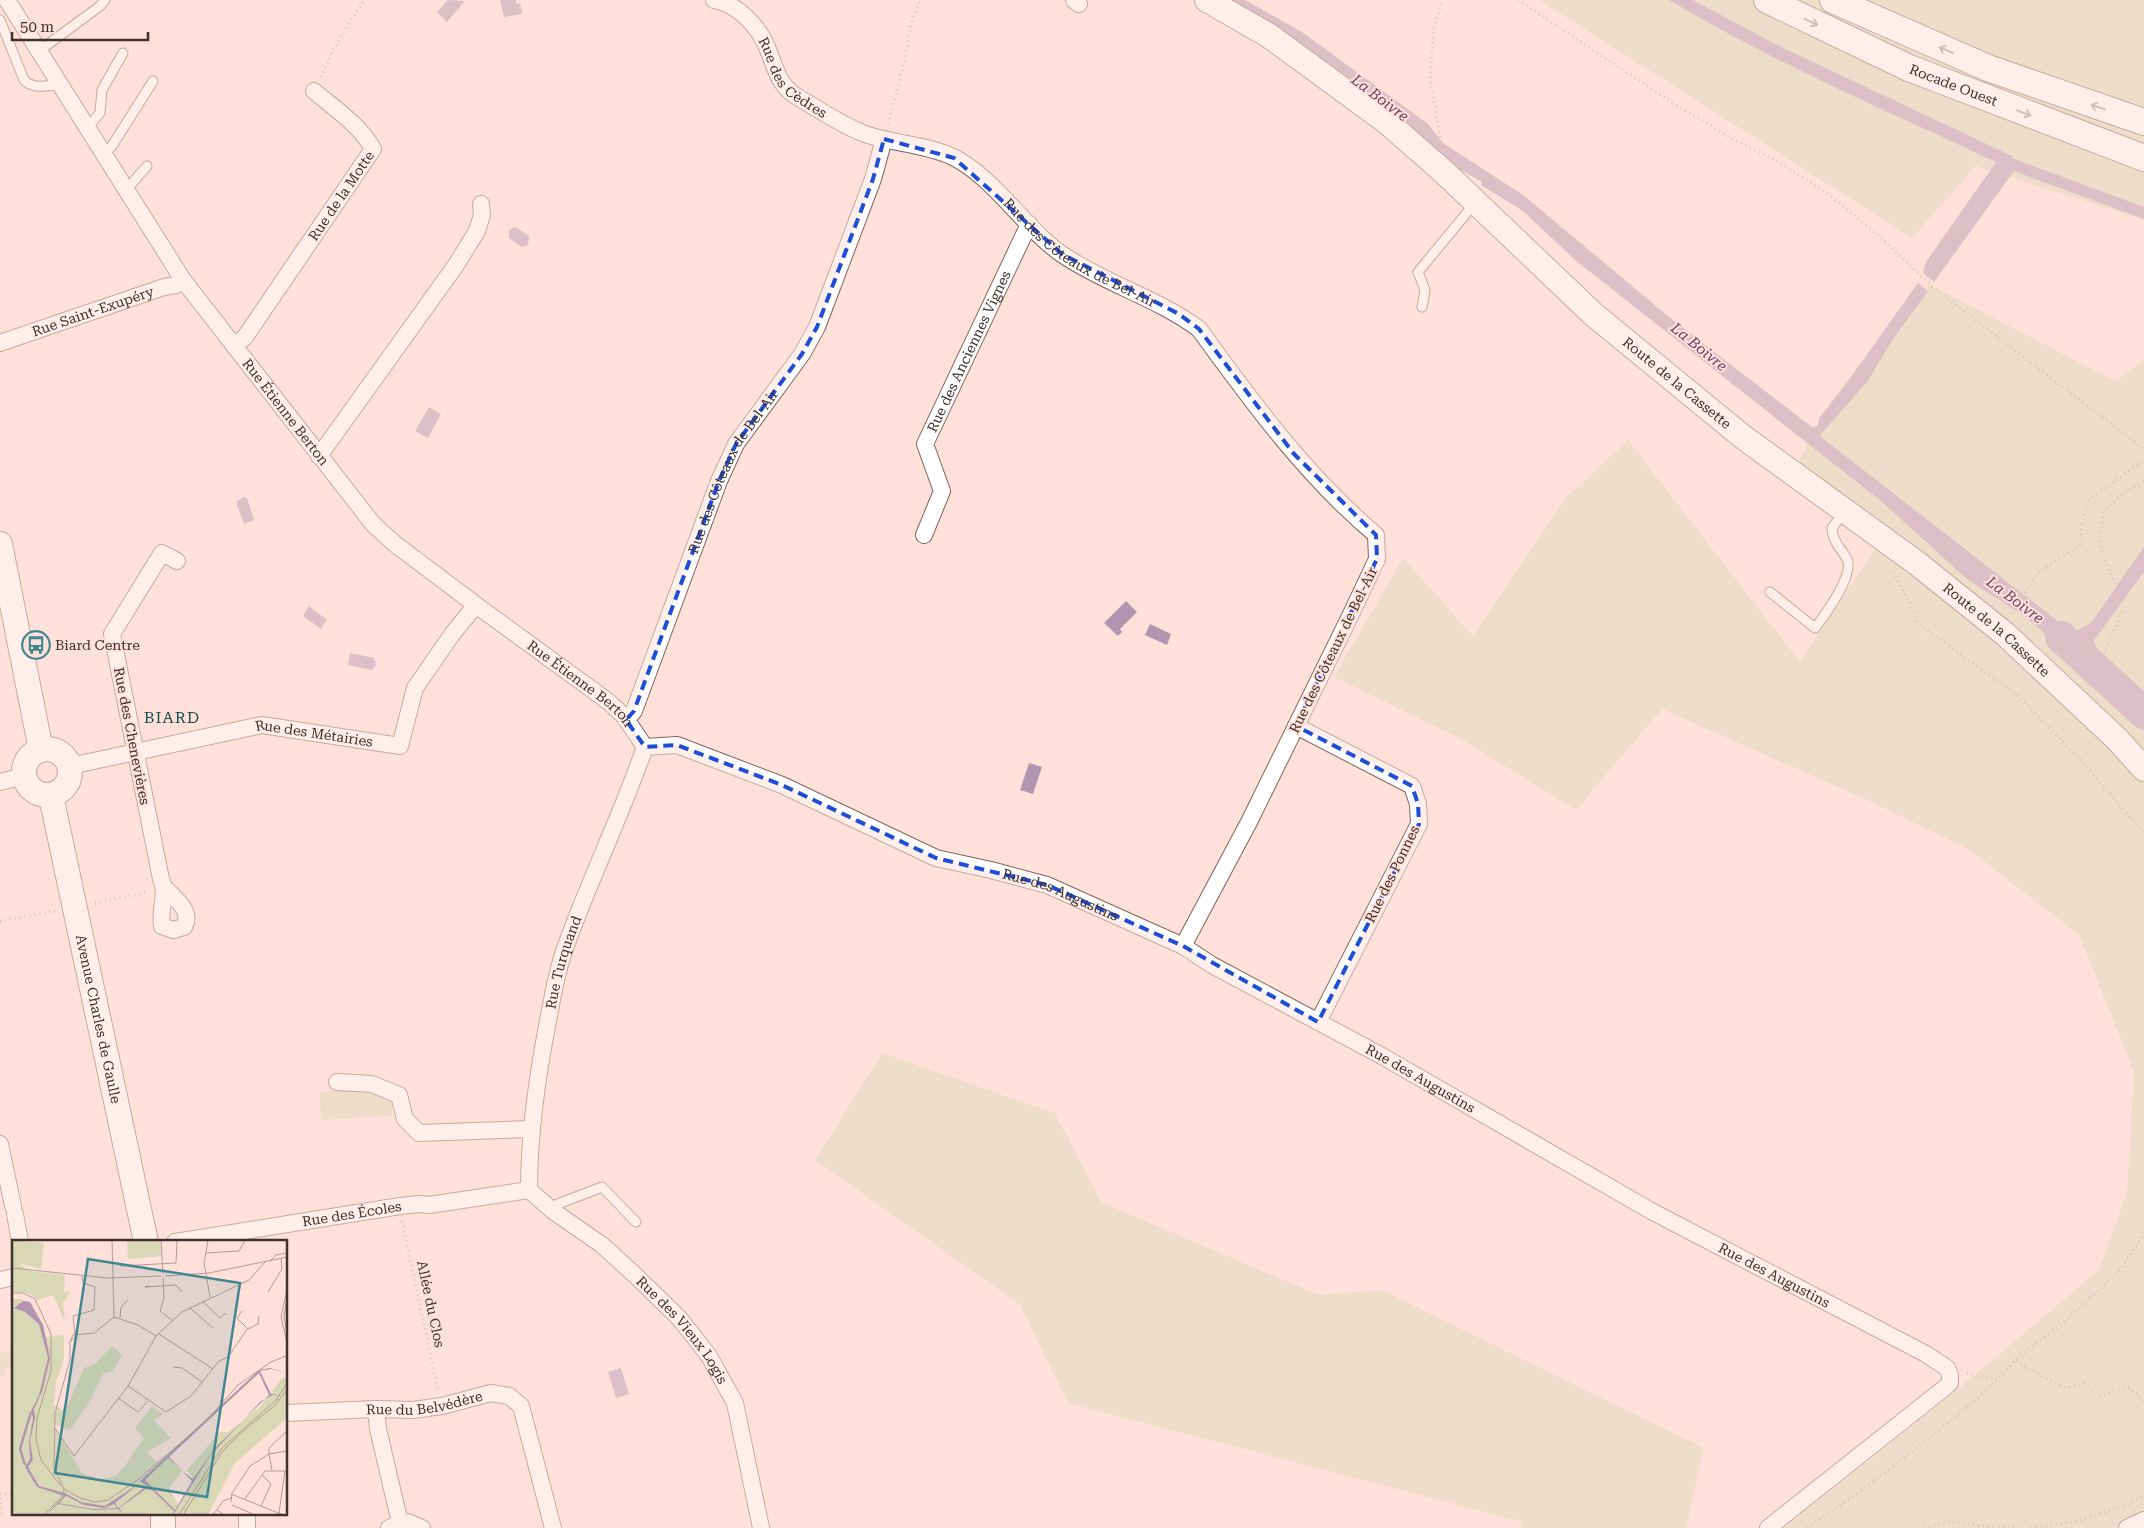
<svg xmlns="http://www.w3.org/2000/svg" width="2144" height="1528" viewBox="0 0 2144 1528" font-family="'Roboto Serif',serif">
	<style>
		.green { fill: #d9d8b6 }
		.water { fill: #b295b1 }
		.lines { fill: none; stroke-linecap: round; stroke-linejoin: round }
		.river { stroke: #b295b1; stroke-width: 32 }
		.lane-casing { stroke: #83645b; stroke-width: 11 }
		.street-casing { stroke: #83645b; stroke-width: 18 }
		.secondary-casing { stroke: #83645b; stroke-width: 26 }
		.primary-casing { stroke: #83645b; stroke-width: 28 }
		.path { stroke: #b59d97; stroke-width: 3; stroke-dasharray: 1 4; stroke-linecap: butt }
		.lane { stroke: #fff; stroke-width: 9 }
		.street { stroke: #fff; stroke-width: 16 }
		.secondary { stroke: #fff; stroke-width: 24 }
		.primary { stroke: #fff; stroke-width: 26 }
		.oneway { stroke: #9f9896 }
		.marked { fill: none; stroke: #1d4ed8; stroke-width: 4; stroke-dasharray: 10 6; stroke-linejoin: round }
		.labels { text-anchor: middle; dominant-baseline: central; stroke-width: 4; stroke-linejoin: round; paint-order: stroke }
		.street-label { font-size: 14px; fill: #3f312d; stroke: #ffe1d9 }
		.poi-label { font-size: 14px; fill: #3f312d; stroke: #ffe1d9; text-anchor: start }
		.water-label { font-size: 15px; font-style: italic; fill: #683f67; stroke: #ffe1d9 }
		.quarter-label { font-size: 16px; letter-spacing: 1px; fill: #144f58; stroke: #ffe1d9 }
		.inset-river { fill: none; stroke: #b295b1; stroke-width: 2.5 }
		.inset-road { fill: none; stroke: #b29b94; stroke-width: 1 }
		.view { fill: #418791; fill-opacity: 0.15; stroke: #418791; stroke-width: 2.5 }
		.inset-edge { fill: none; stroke: #3f312d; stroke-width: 2.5 }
	</style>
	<rect width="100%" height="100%" fill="#ffe1d9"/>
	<g class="green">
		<polygon points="1539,0 2144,0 2144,220 1976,166 1912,238"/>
		<polygon points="1929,284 2115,381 2144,360 2144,1528 1784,1528 1945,1400 2099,1270 2127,1191 2134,1072 2079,935 1968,849 1867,800 1662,709 1576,810 1461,739 1334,677 1403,558 1473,636 1565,499 1628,440 1800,662 1881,539 1795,467 1811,439"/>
		<polygon points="882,1053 1055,1113 1101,1202 1319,1295 1382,1290 1704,1448 1686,1528 1521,1528 1523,1522 1068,1403 1019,1304 815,1160"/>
		<polygon points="356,1090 378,1093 392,1102 392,1116 321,1120 320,1092"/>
		<polygon points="14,1350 14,1367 5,1369 6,1375 0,1377 0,1353"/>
	</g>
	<g class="water">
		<polygon points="448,0 465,1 447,22 437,12"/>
		<polygon points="500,0 516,0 517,4 520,3 522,14 504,17"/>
		<path d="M1226 0H1245L1302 32 1428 124 1443 143 1523 195 1674 321 1812 427 1818 426 1819 418C1855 374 1885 328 1918 283L1928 291 1893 339 1868 381 1821 434V437L2073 633 2091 623 2144 547V572L2094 640 2099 660 2090 674 2026 617 1968 580 1881 501 1575 260 1523 211 1481 185 1482 182 1463 171 1450 165Z"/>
		<path d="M1669 0H1693L1775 44 2012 156V158L2144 207V219L2014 171 1934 282 1923 273 1926 262 1996 162C1886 110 1774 63 1669 0Z"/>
		<polygon points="515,227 529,236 528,245 522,247 509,238 509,230"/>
		<polygon points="429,407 441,414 428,438 415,431"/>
		<polygon points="244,497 247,498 254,520 244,524 236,502"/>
		<polygon points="1126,601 1137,612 1120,629 1122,632 1118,636 1104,623"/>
		<polygon points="309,606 327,620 321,629 303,616"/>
		<polygon points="1150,624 1171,634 1167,645 1145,635"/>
		<polygon points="350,653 374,658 376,665 372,670 348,665"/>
		<polygon points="2105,665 2144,697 2144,727 2095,683"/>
		<polygon points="1029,763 1042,767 1033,794 1020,790"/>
		<polygon points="621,1368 629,1394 616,1398 608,1372"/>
	</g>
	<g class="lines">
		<polyline class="river" points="2061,637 2144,713"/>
		<defs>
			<g id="lane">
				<path d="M0 20 24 80C33 90 49 85 60 85"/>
				<polyline points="39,51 100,6 105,0"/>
				<polyline points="87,128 100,113 102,90 123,53"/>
				<polyline points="104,153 112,146 153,81"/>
				<polyline points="127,189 147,166"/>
				<polyline points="1422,307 1425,290 1418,272 1475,203"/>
				<path d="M1770 592 1815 628C1825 615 1855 574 1847 559 1841 548 1832 541 1832 528L1845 511"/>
				<polyline points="550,1207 602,1187 636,1222"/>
			</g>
			<g id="street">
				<path id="s1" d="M7 0 183 280 373 524 395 544 476 605 609 702 624 716 645 747"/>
				<path id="s2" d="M714 0C740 5 760 28 769 52 776 70 779 85 796 96 818 109 841 125 865 134 894 144 925 144 953 157 994 177 1025 229 1063 255 1106 284 1157 298 1199 329 1252 402 1306 476 1376 535L1377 559 1353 610 1249 822 1183 946"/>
				<polyline points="1074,0 1079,4"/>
				<path id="s3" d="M0 343 164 287 176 285 183 280"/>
				<path id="s4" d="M234 346 245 337 373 149C360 125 335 109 314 91"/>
				<polyline points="319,456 456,265 477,231 482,215 481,204"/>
				<path id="s5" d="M924 535 942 491 925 444 1029 224"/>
				<path id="s6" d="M626 720 634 711 719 481 736 444 802 354 817 327 873 179 884 139"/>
				<polyline points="1296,726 1412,786 1418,804 1419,824 1318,1022"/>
				<path id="s7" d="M645 747 677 745 782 785 936 858 991 870 1047 885 1183 946 1212 965 1382 1056 1653 1212 1926 1354 1947 1368 1950 1375V1383L1942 1390 1768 1528"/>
				<path id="s8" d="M70 766 262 725 400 746 415 688 453 633 476 605"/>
				<polyline points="0,782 24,776"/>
				<path d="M165 888C176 900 193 911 184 927L173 930 162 926C159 909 168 894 161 879L112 634 162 553 177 561"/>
				<polyline points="337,1082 372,1084 399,1095 405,1119 419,1133 531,1129"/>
				<polyline points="0,1144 13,1206"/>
				<path id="s9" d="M529 1190C529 1132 537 1077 548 1021 553 994 558 966 568 940 592 875 622 813 645 747"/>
				<path id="s10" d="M529 1190 553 1211 602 1245 636 1276 680 1319 709 1356 735 1403 761 1528"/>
				<polyline points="15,1214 20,1242"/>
				<path id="s11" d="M175 1242 400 1206 419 1204 429 1205 529 1190"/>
				<polyline points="0,1280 14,1277"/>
				<polyline points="376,1409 378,1429 400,1523"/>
				<path id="s12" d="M286 1413 376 1409 413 1410 442 1406 491 1393 509 1396 521 1406 553 1528"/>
				<polyline points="247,1528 247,1514"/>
				<polyline points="389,1528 408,1522 422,1528"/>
				<polyline points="2127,1528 2144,1520"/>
			</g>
			<g id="secondary">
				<path id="s13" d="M1207 0 1268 35 1387 122 1445 173 1593 314 1743 437 1918 564 2005 634 2117 739 2144 769"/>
				<polyline points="0,544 41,750"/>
				<circle cx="47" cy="772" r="23"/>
				<path id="s14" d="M51 796 146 1242"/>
				<polyline points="163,1514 163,1528"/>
			</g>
			<g id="primary">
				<path id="s15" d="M1767 0 1909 68 2144 158"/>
				<polyline points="1833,0 1988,68 2144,122"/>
			</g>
		</defs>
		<use href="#lane" class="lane-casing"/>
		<use href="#street" class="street-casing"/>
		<use href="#secondary" class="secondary-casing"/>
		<use href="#primary" class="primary-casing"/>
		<g class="path">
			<polyline points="1518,0 1670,101 1731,138 1777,161 1827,193 1878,235 1936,290 2144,449"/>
			<polyline points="321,77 334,48 364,0"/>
			<polyline points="888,124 906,55 911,23 921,0"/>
			<polyline points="1441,142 1430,79 1434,29 1442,0"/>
			<polyline points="1893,572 1912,607 1918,624 2016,694 2078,757 2144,833"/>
			<polyline points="2011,614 2039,571 2080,545 2083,517 2090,499 2144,460"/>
			<polyline points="2084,682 2101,659 2124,608 2099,543 2104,511 2120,496 2144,481"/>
			<polyline points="95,903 148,892"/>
			<polyline points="0,921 55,911"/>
			<polyline points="402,1221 438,1391"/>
			<polyline points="2016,1361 2058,1385 2066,1388 2083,1383 2101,1396 2128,1388 2138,1394 2144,1401"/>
			<polyline points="1967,1373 1997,1380"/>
			<polyline points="0,1494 14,1494"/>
			<polyline points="0,1498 2,1518"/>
			<polyline points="1807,1528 1871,1484 1974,1402 2020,1356 2060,1326 2122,1268 2144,1233"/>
			<polyline points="1924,1528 1942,1523 1957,1522 1981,1526 2015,1528"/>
			<polyline points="2031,1528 2080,1521 2132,1503 2144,1496"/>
		</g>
		<use href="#lane" class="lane"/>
		<use href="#street" class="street"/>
		<use href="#secondary" class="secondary"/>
		<use href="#primary" class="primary"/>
	</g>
	<defs><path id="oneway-shaft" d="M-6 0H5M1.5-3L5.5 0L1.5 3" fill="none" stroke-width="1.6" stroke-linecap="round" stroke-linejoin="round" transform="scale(1.25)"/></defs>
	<g class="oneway">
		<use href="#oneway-shaft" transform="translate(1811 22) rotate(26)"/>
		<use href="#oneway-shaft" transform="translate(1946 50) rotate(-156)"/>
		<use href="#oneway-shaft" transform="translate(2098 107) rotate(-162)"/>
		<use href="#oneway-shaft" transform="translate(2024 113) rotate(21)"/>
	</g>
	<path d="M0 0H2144V1528H0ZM884 139 954 158 1062 254 1179 314 1199 329 1294 454 1376 535 1377 559 1296 726 1412 786 1418 804 1419 824 1318 1022 1183 946 1047 885 936 858 782 785 677 745 645 747 626 720 634 711 719 481 736 444 802 354 817 327 873 179Z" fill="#ffe1d9" fill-opacity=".55" fill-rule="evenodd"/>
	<path class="marked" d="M884 139 954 158 1062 254 1179 314 1199 329 1294 454 1376 535 1377 559 1296 726 1412 786 1418 804 1419 824 1318 1022 1183 946 1047 885 936 858 782 785 677 745 645 747 626 720 634 711 719 481 736 444 802 354 817 327 873 179Z"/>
	<defs>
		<symbol id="bus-ring" viewBox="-11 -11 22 22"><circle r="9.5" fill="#ffe1d9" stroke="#418791" stroke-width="1.5"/><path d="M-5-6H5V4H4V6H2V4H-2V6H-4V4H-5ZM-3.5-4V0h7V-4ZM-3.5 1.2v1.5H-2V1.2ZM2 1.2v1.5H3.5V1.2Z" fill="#418791"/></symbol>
	</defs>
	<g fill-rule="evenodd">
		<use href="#bus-ring" x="20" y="629" width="32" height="32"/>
	</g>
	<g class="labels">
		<g class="street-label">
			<text stroke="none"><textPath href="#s2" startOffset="115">Rue des Cèdres</textPath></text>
			<text stroke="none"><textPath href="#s15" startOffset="205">Rocade Ouest</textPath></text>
			<text stroke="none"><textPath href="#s4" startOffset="185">Rue de la Motte</textPath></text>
			<text stroke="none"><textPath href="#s2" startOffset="462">Rue des Côteaux de Bel-Air</textPath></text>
			<text stroke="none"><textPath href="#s3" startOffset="98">Rue Saint-Exupéry</textPath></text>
			<text stroke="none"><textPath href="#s5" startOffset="200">Rue des Anciennes Vignes</textPath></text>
			<text stroke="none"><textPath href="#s13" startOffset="608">Route de la Cassette</textPath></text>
			<text stroke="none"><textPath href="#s1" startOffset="498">Rue Étienne Berton</textPath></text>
			<text stroke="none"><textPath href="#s6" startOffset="272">Rue des Côteaux de Bel-Air</textPath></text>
			<text stroke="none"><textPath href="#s13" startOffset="1012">Route de la Cassette</textPath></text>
			<text transform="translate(1333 650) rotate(-64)">Rue des Côteaux de Bel-Air</text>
			<text stroke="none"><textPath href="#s1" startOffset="902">Rue Étienne Berton</textPath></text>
			<text stroke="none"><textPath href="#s8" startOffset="249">Rue des Métairies</textPath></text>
			<text transform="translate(132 736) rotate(79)">Rue des Chenevières</text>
			<text transform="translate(1392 874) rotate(-64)">Rue des Ponnes</text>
			<text stroke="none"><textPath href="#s7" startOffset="445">Rue des Augustins</textPath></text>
			<text stroke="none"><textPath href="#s9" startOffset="231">Rue Turquand</textPath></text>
			<text stroke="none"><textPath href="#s14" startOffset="228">Avenue Charles de Gaulle</textPath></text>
			<text stroke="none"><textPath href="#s7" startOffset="850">Rue des Augustins</textPath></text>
			<text stroke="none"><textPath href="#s11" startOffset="179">Rue des Écoles</textPath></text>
			<text stroke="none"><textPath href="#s7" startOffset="1255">Rue des Augustins</textPath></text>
			<text transform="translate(431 1304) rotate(78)">Allée du Clos</text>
			<text stroke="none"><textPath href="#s10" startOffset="209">Rue des Vieux Logis</textPath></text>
			<text stroke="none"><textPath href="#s12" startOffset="139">Rue du Belvédère</textPath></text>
		</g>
		<g class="poi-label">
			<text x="55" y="645">Biard Centre</text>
		</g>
		<g class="water-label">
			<text transform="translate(1380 98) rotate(37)">La Boivre</text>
			<text transform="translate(1699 347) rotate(39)">La Boivre</text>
			<text transform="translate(2015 600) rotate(37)">La Boivre</text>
		</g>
		<g class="quarter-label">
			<text x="172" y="717">BIARD</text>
		</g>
	</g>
	<g transform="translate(12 1240)">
		<rect width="275" height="275" fill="#ffe1d9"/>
		<path d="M0 0 32 3 29 29 6 23 17 31 53 35 52 52 59 51 51 63 53 82 41 55 26 60 16 53 0 52ZM115 0H148L149 16 116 19ZM0 59H11L9 63 31 83 34 97 52 95V120L44 142 42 165 53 171 72 128 83 124 100 106 110 115 101 131 91 134 78 161 58 190 41 184 69 232 77 236 88 239 103 236 113 226 132 198 123 188 140 166 151 174 142 180 159 198 135 212 145 222 154 215 170 231 157 248 167 266 181 238 175 230 208 192H216L247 168 270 138H275V178L223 223 196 275H0Z" fill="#d9d8b6"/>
		<path d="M0 59 18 62 31 85 38 118 31 149 22 169 23 178 18 201 21 220 16 227 27 246 53 253 69 262 93 266 129 242 103 263 106 268 132 248 139 249 128 241 247 130 258 128 275 133 259 129 248 131 259 154 275 156 261 155 249 161 198 216 161 275 162 271 140 250 134 249 107 268 113 275 106 269 81 270 46 264 34 275 52 256 25 247 13 227 18 219 17 202 21 178 19 171 27 155 36 118 27 84 13 72 2 68 11 61ZM247 133 257 155 203 208 181 239 170 231 180 241 163 270 133 240 156 218 170 230 157 217ZM54 256 72 265 92 268 102 264 105 268 81 269 47 263Z" fill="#b295b1" fill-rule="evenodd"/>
		<path class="inset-river" d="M13 225 8 209 19 172"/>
		<path class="inset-road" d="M100 0 102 77M149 0 151 34M196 0 192 23 198 57M194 13 227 11 233 0M258 21 264 15 275 13M108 26 164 23 165 0M0 28 96 38 149 36M153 36 197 33 275 17M151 38 152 58 148 71 161 81M138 46 133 47 164 45 170 52M275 50 269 77 275 103M256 52 270 29 269 18M0 53H11L23 59 39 94V131L25 178 24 199 29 220 49 246M275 58 272 77 275 93M190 61 208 78 214 73M178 68 201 88M230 71 225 78 236 89 246 84 247 76M102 77 126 85 144 96M108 78 109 67 116 60M147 94 201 129M65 95 58 102 61 95 82 93 102 77M63 96 61 76 82 70 83 47 71 43 70 36M144 96 170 72 237 40 253 22M58 102V120L43 173 42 228 52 249 68 258 83 262 96 260 128 238 195 180 226 145 259 122 274 116M161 127 170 128 190 142M116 146 154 172 179 156 207 121 216 117 236 88M106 158 126 172 136 161M43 188 62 216 116 146 144 96M260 230 257 214 275 211M219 254 271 275M232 260 253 231H275M219 262 220 253 238 226 257 214V208L275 191M220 265 243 275M249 266 259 244 250 235M205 270 211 261 219 258M267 273 273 231M32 275 51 256 52 249M167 275 209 209 264 160 275 143M171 275 210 212 231 191 262 166 275 150M200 275 205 270 212 275"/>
		<path class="view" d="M76 19 228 43 195 257 43 233Z"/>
		<rect width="275" height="275" class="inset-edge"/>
	</g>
	<path d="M12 32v8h136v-8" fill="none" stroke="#3f312d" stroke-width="2.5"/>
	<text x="20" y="32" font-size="15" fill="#3f312d" stroke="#ffe1d9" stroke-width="4" paint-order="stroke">50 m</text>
</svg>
